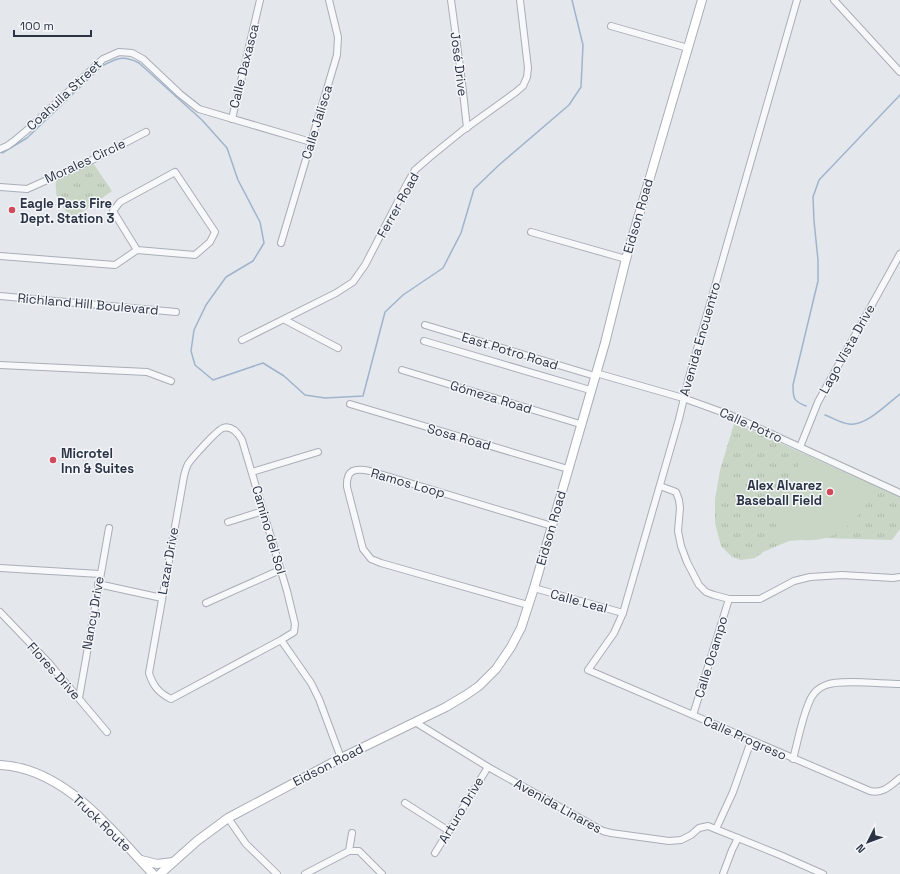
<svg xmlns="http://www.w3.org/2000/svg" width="900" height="874" viewBox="0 0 900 874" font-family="'Space Grotesk',sans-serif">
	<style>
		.park { fill: url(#park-tufts) }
		.pitch { fill: #c9d6c5 }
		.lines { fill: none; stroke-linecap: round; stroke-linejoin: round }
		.stream { stroke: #9fb4cc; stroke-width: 1.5 }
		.street-casing { stroke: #a9aeb7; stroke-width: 8 }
		.secondary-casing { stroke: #a9aeb7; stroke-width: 10 }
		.street { stroke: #f7f8fa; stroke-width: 6 }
		.secondary { stroke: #fff; stroke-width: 8 }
		.poi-dot { fill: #d1495b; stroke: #f4f6f9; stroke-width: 1.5 }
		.labels { text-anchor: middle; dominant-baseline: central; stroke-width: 3; stroke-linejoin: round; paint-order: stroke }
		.street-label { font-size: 13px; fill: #2b3445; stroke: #f4f6f9 }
		.poi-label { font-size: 13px; font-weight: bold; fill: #2b3445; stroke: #f4f6f9; text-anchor: start }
	</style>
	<defs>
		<pattern id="park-tufts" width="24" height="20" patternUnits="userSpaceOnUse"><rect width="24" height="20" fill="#c9d6c5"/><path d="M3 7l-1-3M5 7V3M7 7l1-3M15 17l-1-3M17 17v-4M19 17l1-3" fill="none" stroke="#adb8ab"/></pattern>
	</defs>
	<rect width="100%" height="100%" fill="#e4e7ec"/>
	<g class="park">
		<path d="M92 163 95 166 112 191 81 213 71 217C58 201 55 200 56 179Z"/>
		<polygon points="734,424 751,430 900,497 900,529 892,540 823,538 789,541 763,552 755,558 741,560 732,557 721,546 715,523 715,500 720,470"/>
	</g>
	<path class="pitch" d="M803 454 875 486C871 494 868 504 862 511 856 518 843 532 834 535 815 543 791 541 773 534Z"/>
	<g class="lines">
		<g class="stream">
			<path d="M2 153 27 138 102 66C117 58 123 55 139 63L202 120 227 148 238 180 260 222 264 243 253 261 226 277 206 305 194 330 191 351 195 365 213 380 263 363 284 376 305 395 325 398 363 396 385 312 403 295 443 268 461 233 474 189 499 165 569 105 581 87 583 45 572 0"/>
			<path d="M806 406C793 401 793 398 793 385L818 281V260L814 221 813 197 819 180 900 95"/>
			<path d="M825 415C833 418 840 423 849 424 865 427 887 404 900 394"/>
		</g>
		<defs>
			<g id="street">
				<polyline points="451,0 461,74 467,128"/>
				<path d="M797 0 689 377 679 419 623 613 614 633 588 670 870 791C883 794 890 786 900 778"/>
				<polyline points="834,0 900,72"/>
				<polyline points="611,26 688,48"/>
				<polyline points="232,119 260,0"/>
				<polyline points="0,149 7,146 14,141 33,125 103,59 119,52 132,53 143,59 180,94 199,109 311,142"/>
				<polyline points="0,187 27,189 92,160 146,132"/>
				<polyline points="531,232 626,259"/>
				<polyline points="281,243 337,55 338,37 329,0"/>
				<polyline points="0,256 115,265 137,250 195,255 210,242 215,232 175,172 120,202 113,211 137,250"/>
				<polyline points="0,296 176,312"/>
				<polyline points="285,320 338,348"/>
				<polyline points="425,325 595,376"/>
				<polyline points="242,340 336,293 353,282 365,265 408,182 415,170 430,157 462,131 516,92 523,86 527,77 528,68 520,0"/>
				<polyline points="424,341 590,390"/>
				<polyline points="0,365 147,372 171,381"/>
				<polyline points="402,370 580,424"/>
				<polyline points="596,373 683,398 730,415 900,493"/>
				<polyline points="350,404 568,469"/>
				<polyline points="800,447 818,402 900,254"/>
				<polyline points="252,472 318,452"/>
				<polyline points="660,486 676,492 679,500 680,508 678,531 681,546 687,562 699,585 706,592 714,595 729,599 760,599 794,581 810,577 842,575 893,578 900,577"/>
				<polyline points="228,522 263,511"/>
				<polyline points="0,568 100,574"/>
				<polyline points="98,584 162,598"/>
				<polyline points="534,588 623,613"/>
				<polyline points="206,603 280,570"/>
				<path d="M528 605 381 563 371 559 363 549 347 487C346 469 355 468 370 471L552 526"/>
				<polyline points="0,612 48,662 107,732"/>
				<path d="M281 640 171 699C159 693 153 686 149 673L184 476C185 472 186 468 188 464 192 458 217 430 223 428 232 425 238 433 242 440L287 591 295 624 294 632 281 640 311 683 319 699 341 758"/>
				<polyline points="79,698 109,528"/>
				<polyline points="693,715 729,599"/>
				<polyline points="415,722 488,767 603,831 611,833 669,841 681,840 691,835 699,828 708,826 780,855 823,874"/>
				<path d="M793 759C798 741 801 722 808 705 811 696 817 688 826 685 841 679 882 684 900 684"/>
				<polyline points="405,803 449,831"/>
				<polyline points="228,818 246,844 277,874"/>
				<polyline points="716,829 733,792 751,741"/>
				<polyline points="349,851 352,833"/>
				<polyline points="435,853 488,767"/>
				<polyline points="305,874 349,851 359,851 382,874"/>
				<polyline points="723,874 732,850 738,838"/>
			</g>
			<g id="secondary">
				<path d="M0 765C65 768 112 831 153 874"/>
				<polyline points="141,860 157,864 173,862"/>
				<polyline points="160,874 197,841 228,818 341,758 446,707 466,695 479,686 496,669 511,647 521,628 534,588 605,343 626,259 702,0"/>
			</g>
		</defs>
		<use href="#street" class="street-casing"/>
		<use href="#secondary" class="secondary-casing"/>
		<use href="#street" class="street"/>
		<use href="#secondary" class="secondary"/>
	</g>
	<g class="poi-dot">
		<circle cx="12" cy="210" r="4"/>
		<circle cx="53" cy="460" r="4"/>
		<circle cx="830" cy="492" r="4"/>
	</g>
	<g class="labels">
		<g class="street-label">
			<text transform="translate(459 64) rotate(83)">José Drive</text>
			<text transform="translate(244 66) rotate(-76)">Calle Daxasca</text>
			<text transform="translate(64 95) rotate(-43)">Coahuila Street</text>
			<text transform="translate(317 122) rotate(-73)">Calle Jalisca</text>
			<text transform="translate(85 161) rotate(-25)">Morales Circle</text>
			<text transform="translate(398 205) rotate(-61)">Ferrer Road</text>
			<text transform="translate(638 216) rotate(-74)">Eidson Road</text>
			<text transform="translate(88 304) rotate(5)">Richland Hill Boulevard</text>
			<text transform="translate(700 339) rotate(-74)">Avenida Encuentro</text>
			<text transform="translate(847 349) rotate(-61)">Lago Vista Drive</text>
			<text transform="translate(510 351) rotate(17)">East Potro Road</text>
			<text transform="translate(491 397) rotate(17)">Gómeza Road</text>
			<text transform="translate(751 425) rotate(24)">Calle Potro</text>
			<text transform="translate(459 437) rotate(16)">Sosa Road</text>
			<text transform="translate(408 483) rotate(16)">Ramos Loop</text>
			<text transform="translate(551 528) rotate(-74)">Eidson Road</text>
			<text transform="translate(269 530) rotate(74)">Camino del Sol</text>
			<text transform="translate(168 561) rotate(-80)">Lazar Drive</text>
			<text transform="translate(579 601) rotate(15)">Calle Leal</text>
			<text transform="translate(93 613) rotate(-80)">Nancy Drive</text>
			<text transform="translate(711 657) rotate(-73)">Calle Ocampo</text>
			<text transform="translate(54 671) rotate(48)">Flores Drive</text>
			<text transform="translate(745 738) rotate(24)">Calle Progreso</text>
			<text transform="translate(328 765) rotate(-27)">Eidson Road</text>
			<text transform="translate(558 806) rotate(29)">Avenida Linares</text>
			<text transform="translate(461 810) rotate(-59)">Arturo Drive</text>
			<text transform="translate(102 823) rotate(44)">Truck Route</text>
		</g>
		<g class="poi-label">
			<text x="20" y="203">Eagle Pass Fire<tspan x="20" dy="15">Dept. Station 3</tspan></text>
			<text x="61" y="453">Microtel<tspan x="61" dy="15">Inn &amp; Suites</tspan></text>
			<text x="822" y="485" text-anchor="end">Alex Alvarez<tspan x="822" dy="15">Baseball Field</tspan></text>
		</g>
	</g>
	<g transform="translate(868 842) rotate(228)" stroke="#f4f6f9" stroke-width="3" paint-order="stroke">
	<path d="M0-3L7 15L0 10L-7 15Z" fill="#2b3445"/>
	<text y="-6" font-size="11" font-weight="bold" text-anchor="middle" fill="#2b3445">N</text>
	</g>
	<path d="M14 30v6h77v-6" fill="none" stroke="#2b3445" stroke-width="2"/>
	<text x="20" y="30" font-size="12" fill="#2b3445" stroke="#f4f6f9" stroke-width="3" paint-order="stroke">100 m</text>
</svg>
